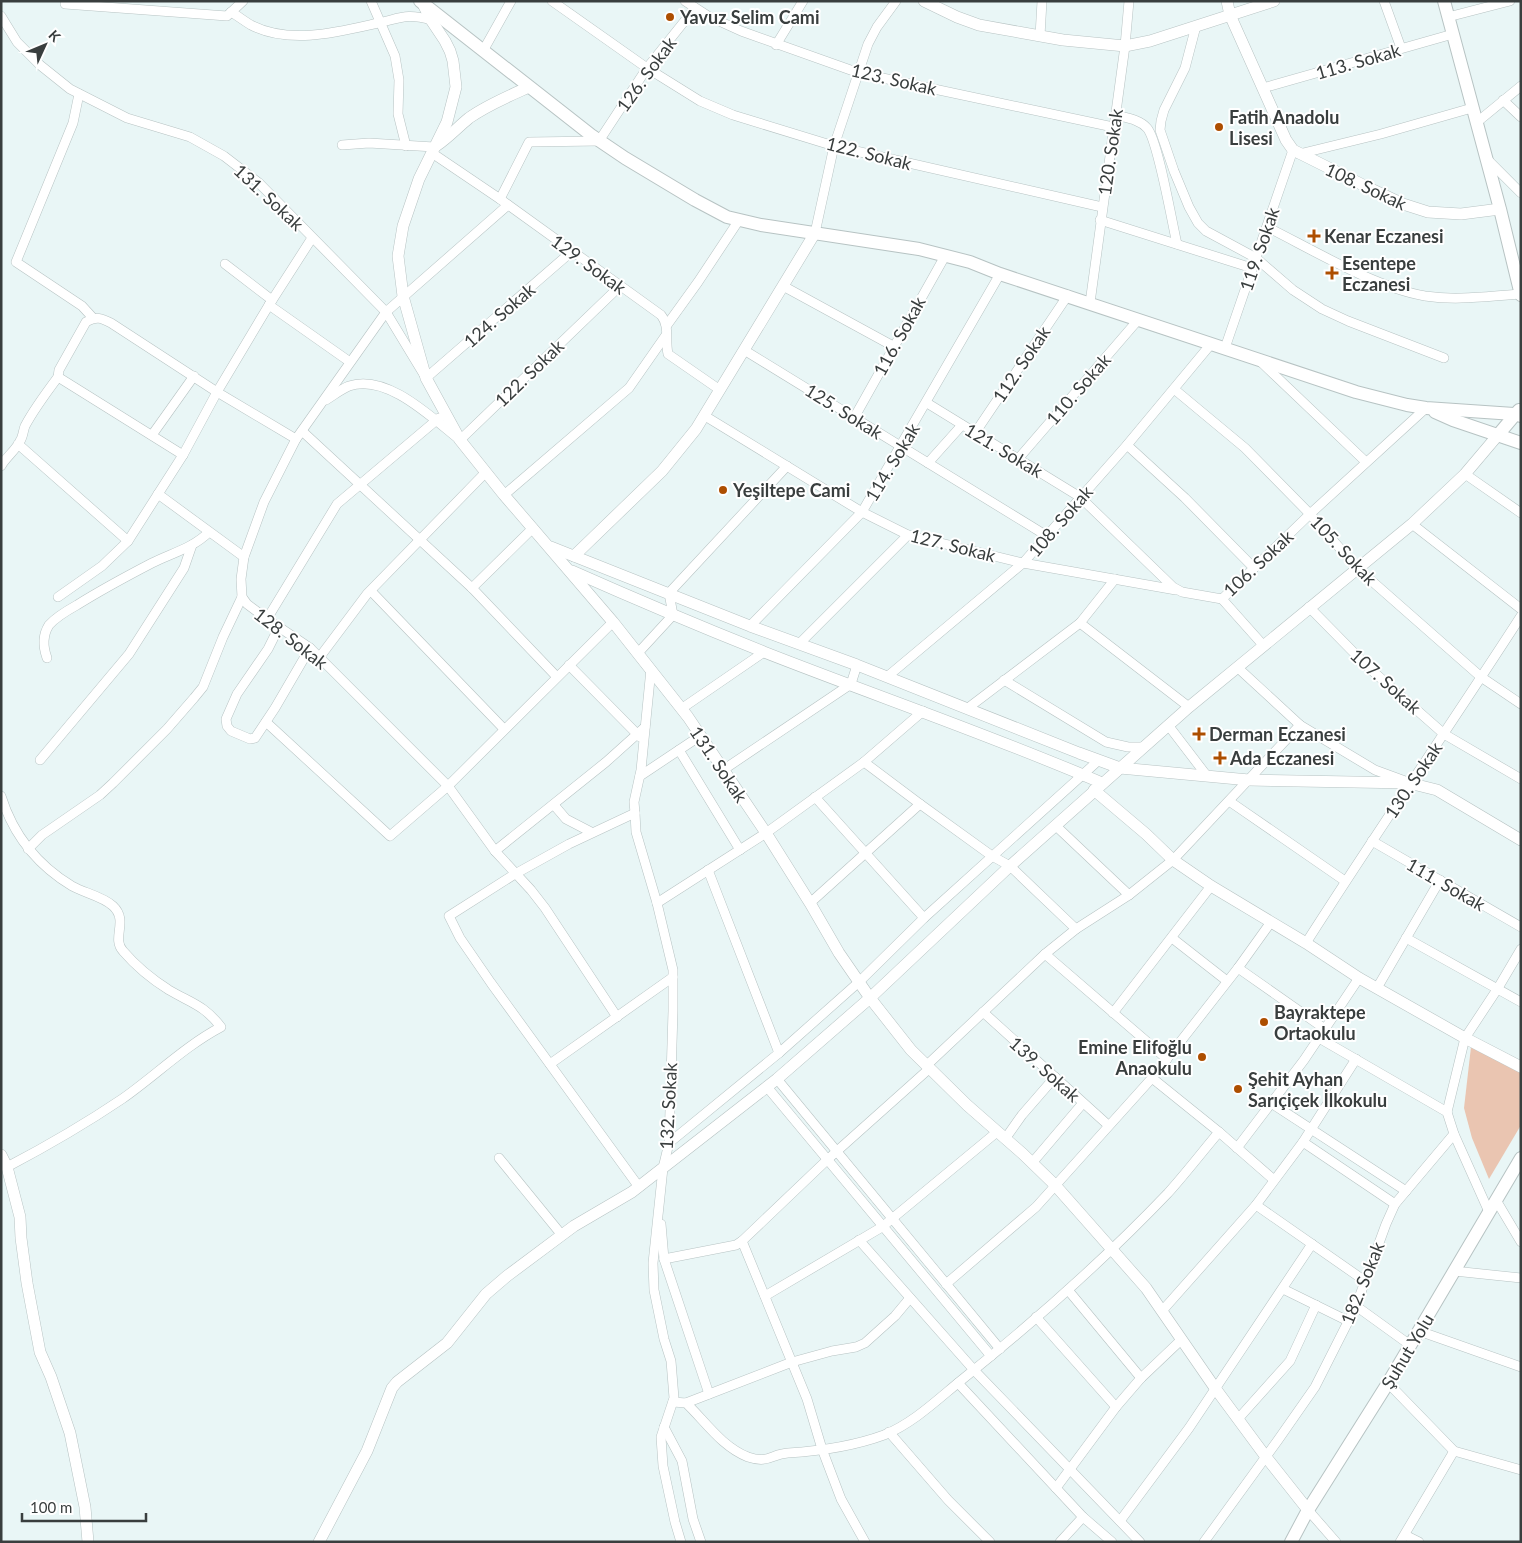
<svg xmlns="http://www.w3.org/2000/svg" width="1522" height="1543" viewBox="0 0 1522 1543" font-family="Lato,sans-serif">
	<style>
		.green { fill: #eac5b1 }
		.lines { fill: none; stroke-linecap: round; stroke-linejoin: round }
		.minor-casing { stroke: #b7c3c3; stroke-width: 10 }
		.tertiary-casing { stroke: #b7c3c3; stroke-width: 12 }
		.secondary-casing { stroke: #b7c3c3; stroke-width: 14 }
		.minor { stroke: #fff; stroke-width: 9 }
		.tertiary { stroke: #fff; stroke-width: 11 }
		.secondary { stroke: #fff; stroke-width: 12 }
		.poi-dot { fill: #ad4e00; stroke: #fff; stroke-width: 2 }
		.labels { text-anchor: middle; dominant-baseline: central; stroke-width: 4; stroke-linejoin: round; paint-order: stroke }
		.poi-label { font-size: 18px; font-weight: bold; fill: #393e3e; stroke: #fff; text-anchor: start }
		.street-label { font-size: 18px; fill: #393e3e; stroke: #fff }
	</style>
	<rect width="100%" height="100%" fill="#e9f6f6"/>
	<polygon class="green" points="1471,1047 1521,1073 1521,1125 1489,1179 1472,1138 1464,1108"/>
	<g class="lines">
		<defs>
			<g id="minor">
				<polyline points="371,1 395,56 399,80 398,114 406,146"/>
				<polyline points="552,1 647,68 700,101 733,115 834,146 1102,207"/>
				<polyline points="685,1 708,16 741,31 859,73 1113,127"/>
				<polyline points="1384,1 1401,48"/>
				<polyline points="65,4 227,16 243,1"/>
				<path d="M231 12C238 16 244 21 251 25 290 45 338 32 378 23 401 18 407 13 431 20"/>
				<polyline points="1,16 17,42 40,65 70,89 127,118 190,137 224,156 259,183 386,312 426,378 571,252"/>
				<polyline points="1448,17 1510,1"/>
				<polyline points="1196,26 1185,68 1164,110 1161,121 1160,130 1174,171 1189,207 1198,223 1206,231 1256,258 1293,290 1322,309 1348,321 1444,358"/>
				<polyline points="1040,36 1042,1"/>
				<polyline points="776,45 803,1"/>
				<polyline points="483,51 511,1"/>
				<polyline points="1263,88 1453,34"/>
				<polyline points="79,94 73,123 16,262 82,306 93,318"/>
				<polyline points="1503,100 1521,117"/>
				<path d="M1115 115C1126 118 1139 119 1147 128 1158 140 1172 223 1177 244"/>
				<polyline points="1476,123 1521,86"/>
				<polyline points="342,145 369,143 434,147"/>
				<path d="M432 153 500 199 661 315C670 326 665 340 668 354L720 390"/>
				<polyline points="1299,154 1381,134 1472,108"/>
				<polyline points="1487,159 1521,193"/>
				<polyline points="500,199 529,142 599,141 647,68 695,8"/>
				<polyline points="508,205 386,312 296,439 264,502 244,557 241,579 242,597 247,604 267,619 310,648 448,786 495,851 531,890 545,908 617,1017"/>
				<polyline points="1100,220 1252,268"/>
				<path d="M1267 227C1313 250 1374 287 1425 296 1458 301 1488 296 1521 294"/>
				<polyline points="815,233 834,146 868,44 877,27 896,1"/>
				<polyline points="225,264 272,300"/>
				<polyline points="783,286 893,346"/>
				<polyline points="1090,303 1125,46 1129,1"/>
				<polyline points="269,305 350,362"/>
				<polyline points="667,325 698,282 739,220"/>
				<polyline points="1225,348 1293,150"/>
				<polyline points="744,350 1047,536"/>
				<polyline points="1262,363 1366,462"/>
				<polyline points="58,377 183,455"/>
				<polyline points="1174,389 1245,448 1310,514 1357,568 1481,677 1521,704"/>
				<path d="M326 400C333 396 341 389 349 386 387 373 432 418 460 440L620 286"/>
				<polyline points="927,403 1080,497 1173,587 1182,592 1222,599 1310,514 1426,408"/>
				<polyline points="705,416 862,512 908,535 1023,563 1176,590"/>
				<polyline points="854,418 945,256"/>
				<polyline points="302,431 472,588 557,677"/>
				<polyline points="975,433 1068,295"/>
				<polyline points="152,435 194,376"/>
				<polyline points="296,439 217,392 269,305 312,238"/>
				<polyline points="1127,445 1185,498 1254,568"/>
				<polyline points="1018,459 1138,320"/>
				<polyline points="928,463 962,425"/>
				<path d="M1 466C6 457 16 450 20 441 23 437 23 431 25 426 34 409 46 393 58 377L59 370 86 322C97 316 101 318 111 323L217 392 183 455 128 541 18 444"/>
				<polyline points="1465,474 1521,513"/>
				<polyline points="158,494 244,557"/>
				<polyline points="504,495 629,388 666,335"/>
				<polyline points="1412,524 1521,609"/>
				<polyline points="472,588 533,528"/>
				<polyline points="371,591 504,729"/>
				<polyline points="58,597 102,566 128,541"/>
				<polyline points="1222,599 1263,645"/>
				<polyline points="1309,607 1368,667 1444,734 1521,779"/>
				<polyline points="267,619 337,504 439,418"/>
				<polyline points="1080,623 1115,579"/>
				<polyline points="750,626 862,512 1000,274"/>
				<polyline points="279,627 268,649 237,694 226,719 227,726 231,731 250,739 255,738 275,708 310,648"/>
				<polyline points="799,644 908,535"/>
				<polyline points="638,653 673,615 669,593 787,466"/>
				<path d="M47 658C43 647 42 636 49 625 56 617 68 610 77 605 101 590 127 576 152 563 172 553 193 548 209 532"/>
				<polyline points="319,658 367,594 486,472"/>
				<polyline points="569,665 640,737"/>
				<polyline points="1237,667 1300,725 1375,770 1405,781"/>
				<polyline points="651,669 641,770 634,802 635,813 636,832 657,903 673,970 673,1011 669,1143 663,1168 653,1263 654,1290 664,1339 671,1361 674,1398 661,1437 663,1466 675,1522 681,1542"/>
				<polyline points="888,676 1023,563 1127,445 1211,344"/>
				<polyline points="1004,680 1106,742 1128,747 1143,747"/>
				<polyline points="968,708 1080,623 1189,707"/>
				<polyline points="681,709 764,652"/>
				<polyline points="266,722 390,836 448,786 613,622"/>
				<polyline points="1168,725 1207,776"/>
				<polyline points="679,750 740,850"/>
				<polyline points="40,760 129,654 184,568 192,545"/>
				<polyline points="864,762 920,804 992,856 1010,866 1076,929"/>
				<polyline points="723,770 851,684 857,665"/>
				<polyline points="640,776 700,736"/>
				<path d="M1 796C13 834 37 865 72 886 84 893 102 896 113 906 129 921 111 938 123 951 135 965 153 980 169 990 191 1003 204 1005 221 1027 185 1046 155 1076 122 1099 85 1124 47 1146 7 1167"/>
				<polyline points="815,797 924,918"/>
				<polyline points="1229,801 1345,881"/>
				<polyline points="554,805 566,819 591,832"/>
				<polyline points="635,813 569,844 515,874 449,916 460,938 491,983 639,1187"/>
				<polyline points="1056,826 1129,895"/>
				<polyline points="1372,841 1521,927"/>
				<polyline points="28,849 42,835 100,795 113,783 167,729 194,698 203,687 223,637 242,597"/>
				<polyline points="495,851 606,762 645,727"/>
				<polyline points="708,870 779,1053"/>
				<polyline points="657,903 766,833 864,762 923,711"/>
				<polyline points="810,903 920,804"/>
				<polyline points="1172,938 1227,981"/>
				<polyline points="1406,938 1521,1002"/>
				<path d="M1306 943C1376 833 1450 726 1521 616"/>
				<polyline points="1045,954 1167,1059"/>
				<polyline points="1238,968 1325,1029"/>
				<polyline points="1377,988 1440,880"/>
				<polyline points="983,1012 1108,1125"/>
				<polyline points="1113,1013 1211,886"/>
				<polyline points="1319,1038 1447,1112"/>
				<polyline points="550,1064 673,977"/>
				<polyline points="927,1065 1045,954 1076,929 1129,895 1173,860 1300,725"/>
				<polyline points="1152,1078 1219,1132 1274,1180"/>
				<polyline points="777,1079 1000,1349"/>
				<polyline points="767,1087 991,1356"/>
				<polyline points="1271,1103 1406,1191"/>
				<polyline points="1447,1112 1465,1038 1498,988 1521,949"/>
				<polyline points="1454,1134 1489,1212"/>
				<polyline points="1005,1139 1022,1115 1055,1077"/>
				<polyline points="1303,1142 1395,1204"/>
				<polyline points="669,1143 779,1053 860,981 924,918 1099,760"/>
				<polyline points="1237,1148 1304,1060 1359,978"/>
				<polyline points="499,1158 561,1234"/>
				<polyline points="1032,1163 1083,1103"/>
				<polyline points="1496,1200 1521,1242"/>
				<polyline points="1256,1205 1365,1281"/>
				<polyline points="661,1224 664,1259 709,1394"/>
				<polyline points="859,1240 974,1370 1140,1542"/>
				<polyline points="742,1241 807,1399 822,1449 841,1499 865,1542"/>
				<polyline points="664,1259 736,1245 742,1241 827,1160 930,1068"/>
				<polyline points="1454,1271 1521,1278"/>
				<polyline points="946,1284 1036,1207 1152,1078 1238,968 1271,922"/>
				<polyline points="1283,1289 1348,1321"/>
				<polyline points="1068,1290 1141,1378"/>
				<polyline points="765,1296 882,1227 997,1132"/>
				<polyline points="1356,1306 1410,1345"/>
				<polyline points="1162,1311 1256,1205 1303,1142 1356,1059"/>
				<polyline points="1036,1317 1116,1407"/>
				<polyline points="1419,1331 1521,1367"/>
				<polyline points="958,1383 1083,1517 1112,1542"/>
				<polyline points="1388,1383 1454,1451 1521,1470"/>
				<path d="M673 1402 686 1403C705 1421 722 1447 748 1457 769 1464 771 1454 788 1453 820 1451 854 1446 884 1435 914 1423 939 1398 964 1378 1035 1321 1105 1259 1168 1193 1186 1173 1202 1152 1219 1132"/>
				<polyline points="686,1403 792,1362 832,1351 856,1347 865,1343 895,1316 910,1298"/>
				<polyline points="1238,1419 1290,1361 1316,1305"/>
				<polyline points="664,1427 682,1461 693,1519 701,1542"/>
				<polyline points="889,1432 948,1500 990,1542"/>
				<polyline points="1056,1488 1116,1407 1141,1378 1181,1340"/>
				<polyline points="1308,1510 1336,1542"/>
				<polyline points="1120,1521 1189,1428 1312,1244"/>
				<polyline points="1405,1535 1419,1542"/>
				<polyline points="1060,1542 1083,1517"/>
				<polyline points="1204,1542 1278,1440 1315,1387 1356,1306 1386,1224 1395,1204 1454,1134 1447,1112"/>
				<polyline points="1400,1542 1454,1451"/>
			</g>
			<g id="tertiary">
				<polyline points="924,1 957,17 979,25 1063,40 1125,46 1150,41 1274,1"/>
				<polyline points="1227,1 1230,15 1286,140 1293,150 1371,189 1403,204 1428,212 1461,214 1500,209"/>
				<polyline points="424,6 431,20 445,41 450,51 453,61 456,87 447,122 419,179 403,226 398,256 403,296 426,378 460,440 504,495 613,622 688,717 766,833 810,903 839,953 870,998 911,1050 967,1105 1023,1154 1055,1185 1146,1288 1215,1388 1266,1457 1308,1510"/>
				<path d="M436 146C448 138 458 127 469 118 487 105 509 96 529 87"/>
				<polyline points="551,547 750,626 857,665 1079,753 1120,768 1249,780 1409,783 1437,790 1521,840"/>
				<polyline points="574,556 662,471 696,429 815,233"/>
				<path d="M572 571C635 599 699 626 764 652 876 696 991 735 1102 783"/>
				<polyline points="1094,790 1146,834 1173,860 1211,886 1306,943 1359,978 1465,1038 1521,1067"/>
				<polyline points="1,1155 7,1167 20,1217 21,1238 27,1283 40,1352 51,1377 70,1433 85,1507 88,1542"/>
				<polyline points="319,1542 367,1451 392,1388 397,1382 447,1343 486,1294 507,1276 574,1226 632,1192 777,1079 870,998 1010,866 1189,707 1412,524 1465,474 1498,435"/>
			</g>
			<g id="secondary">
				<polyline points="420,1 591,135 625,158 695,200 727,217 761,225 919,249 970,262 1000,274 1356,392 1407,405 1426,408 1514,414 1521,416"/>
				<polyline points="1444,1 1500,209 1521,295"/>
				<polyline points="1435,412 1453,420 1521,443"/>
				<polyline points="1498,435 1519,410"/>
				<polyline points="1291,1542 1308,1510 1388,1383 1521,1158"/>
			</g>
		</defs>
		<use href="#minor" class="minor-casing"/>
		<use href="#tertiary" class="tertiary-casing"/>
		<use href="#secondary" class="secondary-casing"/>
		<use href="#minor" class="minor"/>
		<use href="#tertiary" class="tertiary"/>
		<use href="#secondary" class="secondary"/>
	</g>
	<g class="poi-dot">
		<circle cx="670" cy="17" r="5"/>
		<circle cx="1219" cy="127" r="5"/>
		<path d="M1311.5 228.5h5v5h5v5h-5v5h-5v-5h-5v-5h5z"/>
		<path d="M1329.5 265.5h5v5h5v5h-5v5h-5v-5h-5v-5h5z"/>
		<circle cx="723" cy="490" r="5"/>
		<path d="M1196.5 726.5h5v5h5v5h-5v5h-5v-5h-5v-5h5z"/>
		<path d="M1217.5 750.5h5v5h5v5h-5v5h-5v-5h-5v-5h5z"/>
		<circle cx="1264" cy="1022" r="5"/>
		<circle cx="1202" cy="1057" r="5"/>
		<circle cx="1238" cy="1089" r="5"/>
	</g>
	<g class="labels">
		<g class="poi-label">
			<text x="680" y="17">Yavuz Selim Cami</text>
			<text x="1229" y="117">Fatih Anadolu<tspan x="1229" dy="21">Lisesi</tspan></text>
			<text x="1324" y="236">Kenar Eczanesi</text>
			<text x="1342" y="263">Esentepe<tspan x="1342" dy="21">Eczanesi</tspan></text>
			<text x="733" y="490">Yeşiltepe Cami</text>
			<text x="1209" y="734">Derman Eczanesi</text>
			<text x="1230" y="758">Ada Eczanesi</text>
			<text x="1274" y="1012">Bayraktepe<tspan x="1274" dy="21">Ortaokulu</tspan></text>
			<text x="1192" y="1047" text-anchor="end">Emine Elifoğlu<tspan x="1192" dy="21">Anaokulu</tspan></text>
			<text x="1248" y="1079">Şehit Ayhan<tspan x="1248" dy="21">Sarıçiçek İlkokulu</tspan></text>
		</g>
		<g class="street-label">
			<text transform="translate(1358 61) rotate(-16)">113. Sokak</text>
			<text transform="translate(646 74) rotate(-54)">126. Sokak</text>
			<text transform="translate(894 79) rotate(13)">123. Sokak</text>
			<text transform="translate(1110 152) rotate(-82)">120. Sokak</text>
			<text transform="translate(869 153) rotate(14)">122. Sokak</text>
			<text transform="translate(1366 186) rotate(25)">108. Sokak</text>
			<text transform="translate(269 197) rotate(43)">131. Sokak</text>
			<text transform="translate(1259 249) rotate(-71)">119. Sokak</text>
			<text transform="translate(589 264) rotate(36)">129. Sokak</text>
			<text transform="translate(499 315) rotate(-41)">124. Sokak</text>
			<text transform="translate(899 336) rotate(-61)">116. Sokak</text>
			<text transform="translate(1021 364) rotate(-56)">112. Sokak</text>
			<text transform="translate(529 373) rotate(-44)">122. Sokak</text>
			<text transform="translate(1078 389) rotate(-49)">110. Sokak</text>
			<text transform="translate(844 411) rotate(32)">125. Sokak</text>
			<text transform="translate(1004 450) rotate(31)">121. Sokak</text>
			<text transform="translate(892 462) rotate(-59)">114. Sokak</text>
			<text transform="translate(1060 521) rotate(-49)">108. Sokak</text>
			<text transform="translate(953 545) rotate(14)">127. Sokak</text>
			<text transform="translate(1344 550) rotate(47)">105. Sokak</text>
			<text transform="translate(1258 563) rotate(-43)">106. Sokak</text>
			<text transform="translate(291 638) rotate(38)">128. Sokak</text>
			<text transform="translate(1386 681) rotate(42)">107. Sokak</text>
			<text transform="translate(719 764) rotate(56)">131. Sokak</text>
			<text transform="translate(1413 780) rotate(-56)">130. Sokak</text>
			<text transform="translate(1446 884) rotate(30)">111. Sokak</text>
			<text transform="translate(1045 1069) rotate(42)">139. Sokak</text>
			<text transform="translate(668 1106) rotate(-87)">132. Sokak</text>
			<text transform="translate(1362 1283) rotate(-68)">182. Sokak</text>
			<text transform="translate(1407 1351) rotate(-59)">Şuhut Yolu</text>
		</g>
	</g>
	<rect width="1522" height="1543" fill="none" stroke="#393e3e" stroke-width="5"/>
	<g transform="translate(45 45) rotate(46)" stroke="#ffffff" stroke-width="4" paint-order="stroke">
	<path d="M0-4L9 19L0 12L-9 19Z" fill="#393e3e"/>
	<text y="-8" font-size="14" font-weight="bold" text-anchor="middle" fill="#393e3e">K</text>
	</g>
	<path d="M22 1513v8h124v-8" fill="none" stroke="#393e3e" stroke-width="2.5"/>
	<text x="30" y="1513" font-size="15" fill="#393e3e" stroke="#ffffff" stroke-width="4" paint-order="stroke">100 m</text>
</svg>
